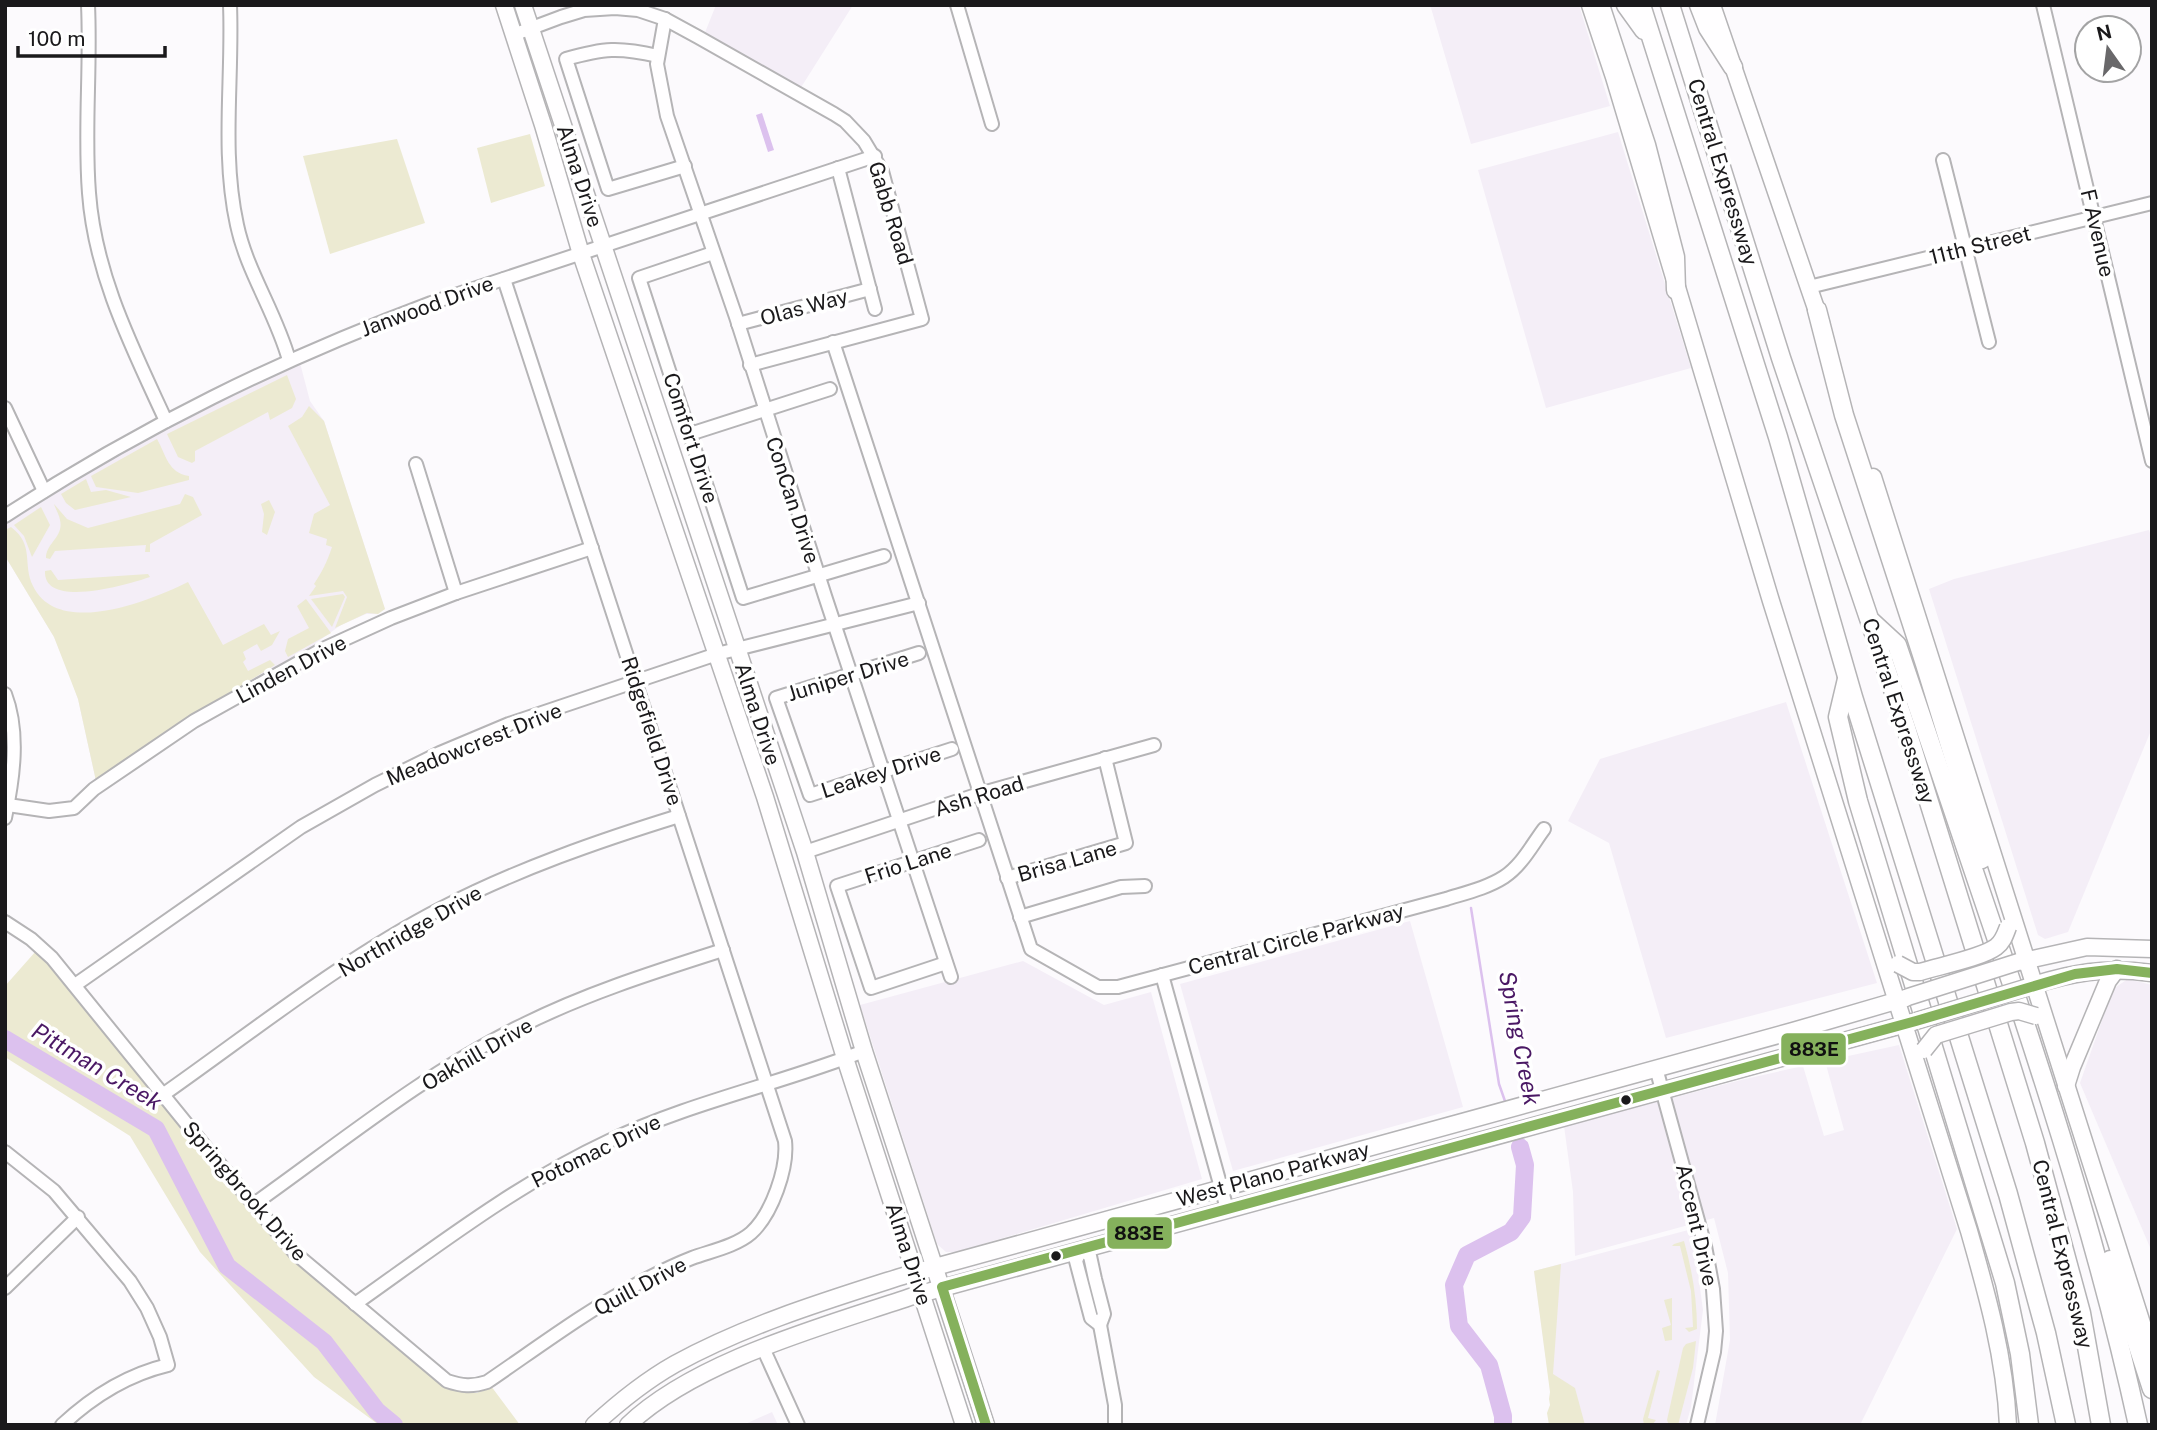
<svg xmlns="http://www.w3.org/2000/svg" width="2157" height="1430" viewBox="0 0 2157 1430" font-family="'Public Sans',sans-serif">
	<style>
		.built { fill: #f4eef7 }
		.green { fill: #ecead2 }
		.water { fill: #dcc1ee }
		.lines { fill: none; stroke-linecap: round; stroke-linejoin: round }
		.stream { stroke: #dcc1ee; stroke-width: 2.5 }
		.river { stroke: #dcc1ee; stroke-width: 18 }
		.minor-casing { stroke: #b5b4b6; stroke-width: 16 }
		.major-casing { stroke: #b5b4b6; stroke-width: 19 }
		.highway-casing { stroke: #b5b4b6; stroke-width: 21 }
		.minor { stroke: #fffeff; stroke-width: 12 }
		.major { stroke: #fffeff; stroke-width: 16 }
		.highway { stroke: #fffeff; stroke-width: 18 }
		.major-bridge-casing { stroke: #b5b4b6; stroke-width: 19; stroke-linecap: butt }
		.major-bridge { stroke: #fffeff; stroke-width: 16 }
		.bus-1-casing { stroke: #fff; stroke-width: 16 }
		.bus-1 { stroke: #85b15c; stroke-width: 10 }
		.bus-dot { fill: #1a191b; stroke: #fff; stroke-width: 2.5 }
		.labels { text-anchor: middle; dominant-baseline: central; stroke-width: 7; stroke-linejoin: round; paint-order: stroke }
		.street-label { font-size: 21px; fill: #1a191b; stroke: #fff }
		.water-label { font-size: 23px; font-style: italic; fill: #4a1864; stroke: #fff }
		.line-badge { stroke: #fff; stroke-width: 2.5 }
		.pale-badge-label { font-size: 19px; text-anchor: middle; font-weight: bold; fill: #111 }
	</style>
	<rect width="100%" height="100%" fill="#fcfafd"/>
	<g class="built">
		<polygon points="716,5 853,5 800,89 704,35"/>
		<polygon points="1428,5 1579,5 1610,106 1471,144 1431,8"/>
		<polygon points="1618,132 1691,368 1546,408 1478,170"/>
		<polygon points="300,363 310,401 324,421 385,609 376,614 366,614 341,625 316,643 309,652 96,781 78,699 67,668 54,637 5,556 5,524 148,438 202,409"/>
		<polygon points="2149,530 2152,539 2152,728 2068,932 2045,939 2038,935 1929,589 1954,579"/>
		<polygon points="1786,702 1877,983 1666,1038 1609,843 1568,821 1600,759"/>
		<polygon points="1410,921 1463,1107 1233,1171 1180,984"/>
		<polygon points="1023,961 1104,1005 1151,992 1202,1179 956,1252 946,1252 937,1244 860,1005"/>
		<polygon points="2128,979 2152,985 2152,1252 2080,1083 2113,989"/>
		<polygon points="1899,1045 1957,1229 1860,1425 1715,1425 1730,1340 1728,1273 1714,1218 1575,1256 1573,1192 1564,1126 1745,1079 1803,1066 1824,1136 1844,1130 1825,1061"/>
		<polygon points="1692,1229 1703,1310 1691,1407 1686,1425 1555,1425 1534,1271"/>
		<polygon points="772,1412 778,1425 743,1425"/>
	</g>
	<g class="green">
		<polygon points="530,134 545,186 491,203 477,148"/>
		<polygon points="397,139 425,223 330,254 303,156"/>
		<polygon points="287,375 296,399 292,408 270,420 268,412 195,451 195,461 192,463 178,457 167,434"/>
		<path d="M309 406 324 421 385 609 378 614 367 613 335 628 347 597 343 591 309 596 316 586 314 584C322 572 327 562 332 547L326 545 327 539 309 533 314 514 330 505 288 426 302 417Z"/>
		<path d="M157 439C166 455 168 473 189 476V480L138 493 96 487 91 476Z"/>
		<polygon points="86,479 91,492 106,490 131,497 75,510 66,503 61,494"/>
		<path d="M185 494 193 497 202 515 150 544V552H145L146 545 55 551 50 559 46 558C46 543 64 537 60 520 59 514 55 508 54 504L67 519 88 528 180 504Z"/>
		<polygon points="269,500 275,512 267,535 262,532 264,514 261,504"/>
		<polygon points="41,507 50,525 32,557 24,536 14,525"/>
		<path d="M11 527C35 545 22 564 33 586 58 638 150 601 188 582L223 645 264 624 271 635 280 631 272 645 261 651 257 644 243 652 246 659 243 662 248 671 270 660 275 665 197 713 96 781 78 699 54 637 5 556V530Z"/>
		<path d="M51 570 58 580 148 574 150 577C130 584 43 610 45 571Z"/>
		<polygon points="343,594 345,597 332,627 311,599"/>
		<polygon points="306,599 331,633 288,657 285,651 288,639 309,628 297,606"/>
		<polygon points="36,951 48,961 290,1258 349,1308 409,1349 450,1388 463,1392 477,1393 491,1386 520,1425 379,1425 314,1377 200,1252 130,1136 5,1057 5,986"/>
		<path d="M1684 1241C1692 1270 1697 1298 1697 1329L1689 1332 1685 1328 1693 1327 1691 1291 1680 1246H1672L1674 1244Z"/>
		<polygon points="1561,1264 1553,1374 1575,1388 1585,1425 1549,1425 1547,1413 1550,1405 1549,1399 1550,1392 1534,1271"/>
		<polygon points="1672,1298 1672,1340 1665,1341 1662,1328 1671,1325 1664,1300"/>
		<polygon points="1696,1341 1693,1368 1678,1425 1669,1425 1667,1420 1683,1348 1686,1344"/>
		<polygon points="1657,1370 1660,1371 1648,1418 1656,1420 1652,1425 1644,1425 1643,1419"/>
	</g>
	<polygon class="water" points="762,113 774,150 768,152 756,115"/>
	<g class="lines">
		<g class="stream">
			<polyline points="1471,908 1499,1084 1506,1104"/>
			<polyline points="1517,1137 1520,1147"/>
		</g>
		<g class="river">
			<polyline points="5,1039 156,1129 227,1266 324,1342 377,1411 394,1425"/>
			<polyline points="1503,1425 1503,1416 1489,1365 1459,1326 1454,1285 1467,1255 1511,1232 1522,1217 1525,1165 1520,1147"/>
		</g>
		<defs>
			<g id="minor">
				<path d="M88 5C91 68 84 131 89 193 95 275 132 347 166 421"/>
				<path d="M230 5C233 79 221 152 237 225 247 272 276 313 289 360"/>
				<polyline points="957,5 992,124"/>
				<polyline points="2043,5 2152,461"/>
				<polyline points="665,19 657,64 667,116 736,317 825,596 951,977"/>
				<polyline points="513,35 561,17 584,10 615,8 638,10 665,19 698,37 834,114 845,121 864,141 882,171 922,319 750,365"/>
				<path d="M658 56C619 47 604 48 566 59L608 189 685 166"/>
				<polyline points="1943,160 1989,342"/>
				<polyline points="838,168 875,309"/>
				<polyline points="713,253 639,278 743,598 884,556"/>
				<polyline points="1809,287 2152,203"/>
				<polyline points="738,324 870,289"/>
				<path d="M833 342 1031 949 1098 987H1118L1446 899C1465 893 1487 888 1504 877 1522 865 1532 845 1544 829"/>
				<polyline points="5,408 44,491"/>
				<polyline points="690,434 830,389"/>
				<polyline points="416,464 456,593"/>
				<path d="M5 516C142 427 279 360 431 303L875 156"/>
				<polyline points="919,653 776,698 810,795 952,749"/>
				<path d="M5 694C20 733 13 779 5 818"/>
				<polyline points="8,805 49,811 74,808 94,789 194,721 323,649 391,618 456,593 592,548"/>
				<polyline points="805,852 979,794 1154,745"/>
				<polyline points="1007,878 1126,843 1105,758"/>
				<polyline points="1020,917 1121,887 1145,886"/>
				<path d="M5 922 31 939 52 958 207 1149 296 1254 447 1381C462 1386 472 1387 487 1382 537 1348 586 1311 639 1283 656 1274 674 1265 692 1258 711 1251 736 1246 751 1233 772 1214 788 1168 785 1141L504 279"/>
				<polyline points="946,963 871,988 837,886 979,840"/>
				<polyline points="1162,975 1227,1209"/>
				<polyline points="75,985 301,827 375,785 440,753 509,724 717,654 919,603"/>
				<polyline points="1656,1068 1705,1246 1713,1289 1716,1331 1714,1352 1697,1425"/>
				<path d="M164 1094C255 1030 343 959 442 908 518 869 598 841 679 816"/>
				<path d="M5 1152 54 1191 130 1281 147 1308 160 1337 168 1365C126 1375 93 1396 62 1425"/>
				<path d="M254 1204C340 1143 424 1074 519 1027 584 994 654 972 723 950"/>
				<polygon points="1081,1249 1090,1256 1095,1279 1104,1314 1100,1325 1091,1318 1076,1261"/>
				<polyline points="5,1288 78,1217"/>
				<path d="M355 1304C437 1246 517 1184 609 1141 691 1102 780 1084 864 1051"/>
				<polyline points="1100,1325 1115,1405 1115,1425"/>
				<polyline points="763,1348 798,1425"/>
			</g>
			<g id="major">
				<polyline points="504,5 543,125 581,254 765,797 845,1058 964,1425"/>
				<polyline points="523,5 805,852 864,1051 986,1425"/>
				<path d="M1590 5 1614 77 1771 601 1969 1231C1987 1294 2005 1358 2008 1425"/>
				<polyline points="1712,5 1821,323"/>
				<polyline points="1873,477 2152,1355"/>
				<polyline points="2019,962 2087,947 2152,949"/>
				<path d="M2027 987C2073 972 2104 967 2152 973"/>
				<polyline points="2066,1086 2072,1067 2108,981 2117,969"/>
				<path d="M594 1425C619 1402 645 1381 675 1364 748 1324 828 1300 906 1275L1793 1031 1906 998"/>
				<path d="M628 1425C696 1360 825 1326 913 1296L1913 1022"/>
			</g>
			<g id="highway">
				<polyline points="1600,5 1646,145 1675,257 1676,290"/>
				<polyline points="1626,5 1644,30"/>
				<polyline points="1641,5 1778,437 1853,697 2008,1194 2046,1333 2066,1425"/>
				<polyline points="1670,5 1781,358 1906,728 2035,1143 2081,1313 2101,1425"/>
				<polyline points="1699,5 1708,28 1733,67"/>
				<polyline points="1817,310 1844,415 1925,664 1966,797 1982,859"/>
				<path d="M1872 622 1897 645C1936 757 1974 869 2011 981 2060 1128 2105 1274 2138 1425"/>
				<polyline points="1847,679 1838,717 1858,801 2005,1283 2020,1354 2029,1425"/>
				<polyline points="2110,1260 2152,1389"/>
			</g>
		</defs>
		<use href="#minor" class="minor-casing"/>
		<use href="#major" class="major-casing"/>
		<use href="#highway" class="highway-casing"/>
		<use href="#minor" class="minor"/>
		<use href="#major" class="major"/>
		<use href="#highway" class="highway"/>
		<defs>
			<g id="major-bridge">
				<path d="M1898 964 1913 972H1920C1939 966 1981 958 1996 947 2003 942 2005 935 2008 927"/>
				<polyline points="1908,997 2018,962"/>
				<polyline points="1916,1021 2025,988"/>
				<polyline points="1924,1050 1936,1035 2011,1012 2019,1011 2036,1016"/>
			</g>
		</defs>
		<use href="#major-bridge" class="major-bridge-casing"/>
		<use href="#major-bridge" class="major-bridge"/>
		<defs>
			<polyline id="bus-1" points="986,1425 942,1287 1916,1021 2075,974 2117,969 2152,973"/>
		</defs>
		<use href="#bus-1" class="bus-1-casing"/>
		<use href="#bus-1" class="bus-1"/>
	</g>
	<g class="bus-dot">
		<circle cx="1626" cy="1100" r="6"/>
		<circle cx="1056" cy="1256" r="6"/>
	</g>
	<g class="labels">
		<g class="street-label">
			<text transform="translate(1723 172) rotate(73)">Central Expressway</text>
			<text transform="translate(580 176) rotate(72)">Alma Drive</text>
			<text transform="translate(891 213) rotate(73)">Gabb Road</text>
			<text transform="translate(2098 233) rotate(77)">F Avenue</text>
			<text transform="translate(1980 245) rotate(-14)">11th Street</text>
			<text transform="translate(427 306) rotate(-20)">Janwood Drive</text>
			<text transform="translate(804 307) rotate(-15)">Olas Way</text>
			<text transform="translate(691 438) rotate(72)">Comfort Drive</text>
			<text transform="translate(793 500) rotate(72)">ConCan Drive</text>
			<text transform="translate(291 669) rotate(-28)">Linden Drive</text>
			<text transform="translate(848 676) rotate(-17)">Juniper Drive</text>
			<text transform="translate(1899 711) rotate(72)">Central Expressway</text>
			<text transform="translate(758 714) rotate(72)">Alma Drive</text>
			<text transform="translate(652 731) rotate(72)">Ridgefield Drive</text>
			<text transform="translate(474 744) rotate(-22)">Meadowcrest Drive</text>
			<text transform="translate(881 772) rotate(-18)">Leakey Drive</text>
			<text transform="translate(979 796) rotate(-17)">Ash Road</text>
			<text transform="translate(1067 861) rotate(-16)">Brisa Lane</text>
			<text transform="translate(908 863) rotate(-18)">Frio Lane</text>
			<text transform="translate(410 931) rotate(-30)">Northridge Drive</text>
			<text transform="translate(1296 939) rotate(-15)">Central Circle Parkway</text>
			<text transform="translate(477 1054) rotate(-30)">Oakhill Drive</text>
			<text transform="translate(596 1151) rotate(-26)">Potomac Drive</text>
			<text transform="translate(1273 1174) rotate(-15)">West Plano Parkway</text>
			<text transform="translate(245 1191) rotate(49)">Springbrook Drive</text>
			<text transform="translate(1697 1225) rotate(77)">Accent Drive</text>
			<text transform="translate(909 1254) rotate(72)">Alma Drive</text>
			<text transform="translate(2063 1254) rotate(76)">Central Expressway</text>
			<text transform="translate(640 1286) rotate(-28)">Quill Drive</text>
		</g>
		<g class="water-label">
			<text transform="translate(1520 1038) rotate(79)">Spring Creek</text>
			<text transform="translate(97 1066) rotate(31)">Pittman Creek</text>
		</g>
	</g>
	<g class="line-badge">
		<rect x="1780" y="1032" width="67" height="34" rx="7" fill="#85b15c"/>
		<rect x="1106" y="1216" width="67" height="34" rx="7" fill="#85b15c"/>
	</g>
	<g class="pale-badge-label">
		<text x="1814" y="1056">883E</text>
		<text x="1139" y="1240">883E</text>
	</g>
	<rect width="2157" height="1430" fill="none" stroke="#1a191b" stroke-width="14"/>
	<g transform="translate(2108 49) rotate(346)"><circle r="33" fill="#ffffff" stroke="#a3a3a4" stroke-width="2"/>
	<path d="M0-5L12 26L0 18L-12 26Z" fill="#69686a"/>
	<text y="-10" font-size="19" font-weight="bold" text-anchor="middle" fill="#1a191b">N</text>
	</g>
	<path d="M18 46v10h147v-10" fill="none" stroke="#1a191b" stroke-width="3.5"/>
	<text x="28" y="46" font-size="21" fill="#1a191b" stroke="#ffffff" stroke-width="5" paint-order="stroke">100 m</text>
</svg>
